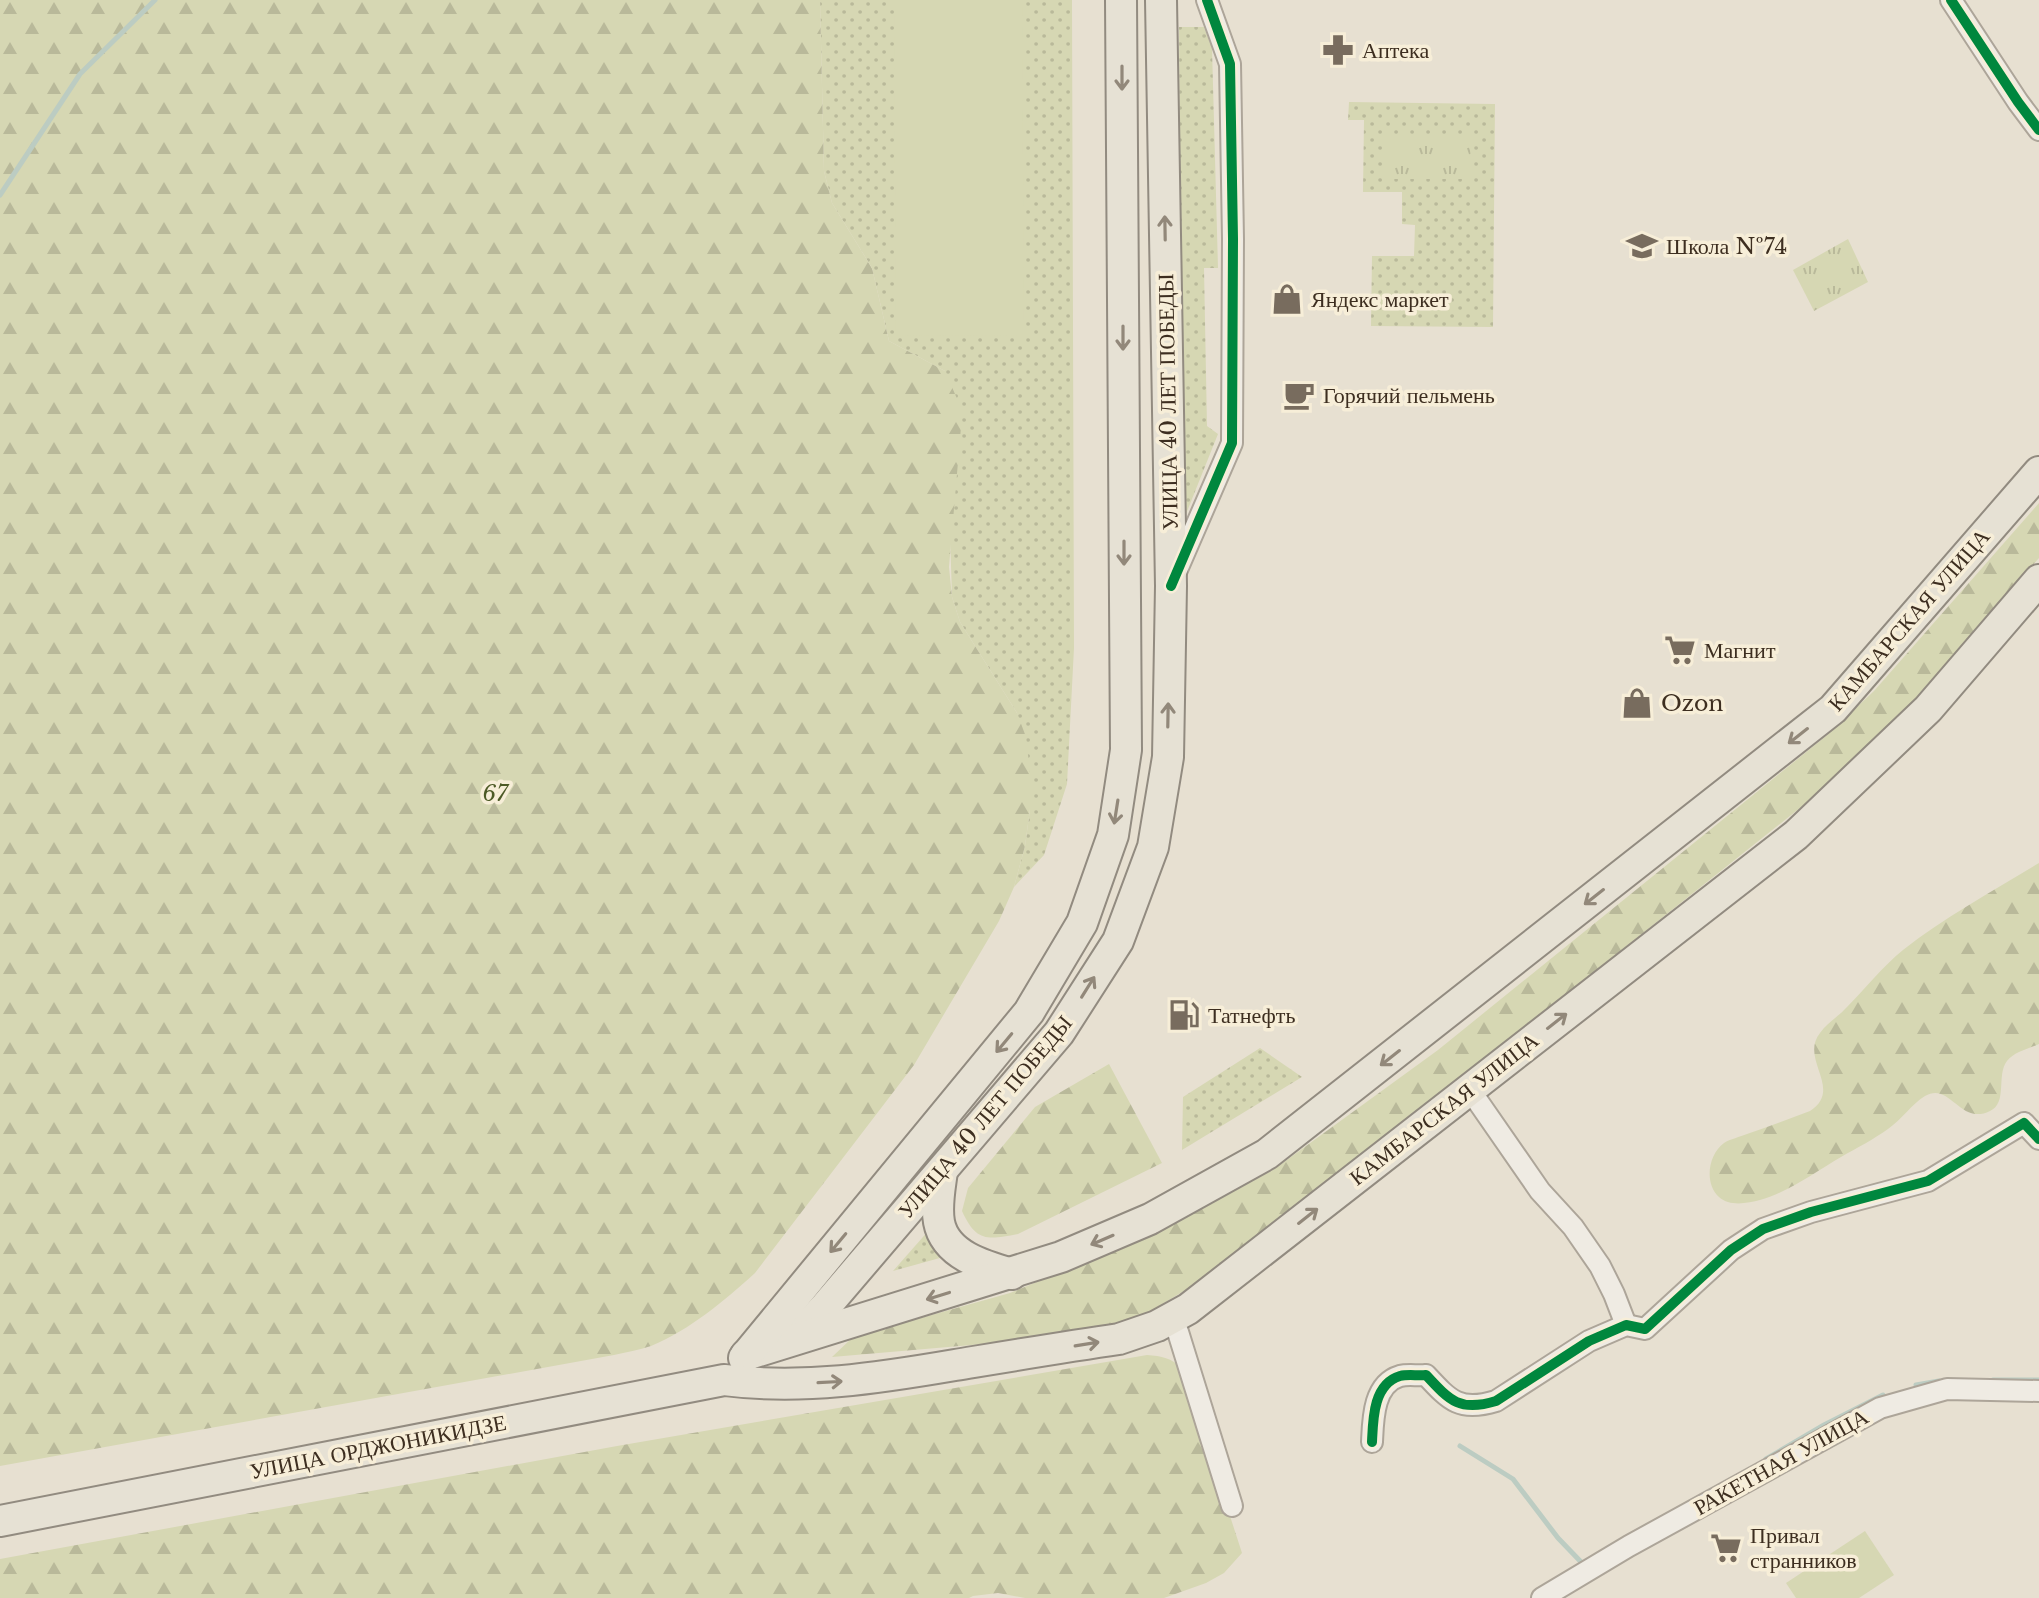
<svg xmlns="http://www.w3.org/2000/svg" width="2039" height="1598" viewBox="0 0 2039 1598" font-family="'Libre Baskerville',serif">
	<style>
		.grass { fill: url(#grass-dots) }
		.forest { fill: url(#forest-firs) }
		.park { fill: url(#park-tufts) }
		.pitch { fill: #d6d7b3 }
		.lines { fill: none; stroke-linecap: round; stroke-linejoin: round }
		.stream { stroke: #bcccc2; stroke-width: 5 }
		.minor-casing { stroke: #ada599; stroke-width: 24 }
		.primary-casing { stroke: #928b80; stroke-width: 34 }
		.minor { stroke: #efebe3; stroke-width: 20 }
		.primary { stroke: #e6e1d4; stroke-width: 30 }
		.cycleway-casing { stroke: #f7eed8; stroke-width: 15 }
		.cycleway { stroke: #00873e; stroke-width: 10 }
		.oneway { stroke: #92887a }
		.labels { text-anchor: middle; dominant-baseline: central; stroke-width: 7; stroke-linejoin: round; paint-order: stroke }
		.poi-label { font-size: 22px; fill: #3d2e20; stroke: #f7eed8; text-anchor: start }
		.street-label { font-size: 22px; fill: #3d2e20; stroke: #f7eed8 }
		.park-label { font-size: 22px; font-style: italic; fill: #4d5a26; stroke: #f7eed8 }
	</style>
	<defs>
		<pattern id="grass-dots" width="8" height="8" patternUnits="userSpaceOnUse" patternTransform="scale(2)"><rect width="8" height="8" fill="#d6d7b3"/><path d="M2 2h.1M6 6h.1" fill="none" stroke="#b9b99a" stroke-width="1.8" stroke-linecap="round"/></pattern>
		<pattern id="forest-firs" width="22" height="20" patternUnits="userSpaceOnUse" patternTransform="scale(2)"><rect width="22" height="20" fill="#d6d7b3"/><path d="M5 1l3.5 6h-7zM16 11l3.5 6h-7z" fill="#b9b99a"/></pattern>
		<pattern id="park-tufts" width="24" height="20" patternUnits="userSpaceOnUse" patternTransform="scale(2)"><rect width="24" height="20" fill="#d6d7b3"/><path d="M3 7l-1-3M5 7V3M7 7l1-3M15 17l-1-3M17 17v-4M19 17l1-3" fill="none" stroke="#b9b99a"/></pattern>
	</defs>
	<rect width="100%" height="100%" fill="#e7e0d1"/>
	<g class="grass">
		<polygon points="820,0 1072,0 1074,648 1067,784 1044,855 1014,887 1025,846 1030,809 1017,713 960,622 952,597 945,371 889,341 872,268 832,203 824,171"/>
		<polygon points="1179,27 1204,27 1212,48 1218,268 1204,268 1207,426 1218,434 1182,524"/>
		<polygon points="1349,102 1495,104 1493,327 1371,326 1372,256 1414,256 1415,225 1402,224 1402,192 1363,192 1364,120 1348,120"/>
		<polygon points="1260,1048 1302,1077 1182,1150 1183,1097"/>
		<polygon points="930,1229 947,1256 893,1271"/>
	</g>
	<g class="forest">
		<path d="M0 0H820L824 171 832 203 872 268 889 341 945 371 958 401 961 427 949 567 952 597 960 622 1017 713 1026 737 1030 773V809L1025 846 1014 887 999 921 914 1065 755 1273C723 1302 691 1329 651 1346 639 1350 626 1352 614 1355L0 1466Z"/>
		<polygon points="2039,503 2039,558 1901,716 1845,772 1460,1079 1204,1279 1132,1322 1053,1338 832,1357 853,1337 1010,1293 1163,1230 1273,1170 1438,1050 1826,736 1874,691"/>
		<path d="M2039 863V1044C2028 1049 2014 1052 2007 1061 1996 1075 2008 1103 1990 1111 1960 1126 1950 1081 1925 1096 1912 1104 1901 1120 1888 1129 1874 1139 1857 1148 1841 1157 1817 1171 1787 1193 1760 1200 1748 1203 1730 1207 1719 1197 1704 1183 1708 1155 1724 1143 1730 1139 1740 1137 1747 1134 1768 1127 1789 1119 1810 1111 1844 1089 1799 1059 1820 1033 1827 1023 1839 1016 1847 1007 1865 989 1883 966 1903 950 1945 917 1993 891 2039 863Z"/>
		<path d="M1109 1064 1162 1163 1018 1234C987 1240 976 1242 962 1211L968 1188 1035 1107Z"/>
		<path d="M1147 1355C1162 1356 1171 1358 1182 1368L1242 1553 1224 1573 1206 1583 1164 1598H1025L998 1593 973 1596 969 1598H0V1559L617 1446Z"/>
	</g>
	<g class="park">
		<polygon points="1385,135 1470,135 1471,179 1385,179"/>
		<polygon points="1848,239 1868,282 1814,311 1793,270"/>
	</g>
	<g class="pitch">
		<polygon points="894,0 1022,0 1024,335 896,336"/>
		<polygon points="1865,1531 1894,1575 1859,1598 1796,1598 1786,1583"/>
	</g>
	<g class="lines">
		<g class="stream">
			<polyline points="0,195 80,74 155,0"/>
			<polyline points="1993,1380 2039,1380"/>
			<polyline points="1916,1385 1939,1381"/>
			<polyline points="1460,1446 1513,1479 1558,1538 1583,1564"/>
			<polyline points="1766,1459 1824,1425 1883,1395"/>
		</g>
		<defs>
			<g id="minor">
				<polyline points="1951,0 2018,102 2039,130"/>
				<polyline points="1176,572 1232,443 1233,239 1230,64 1207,0"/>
				<polyline points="1470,1090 1540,1191 1573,1227 1600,1266 1614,1294 1626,1325"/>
				<polyline points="1171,1319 1178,1332 1232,1506"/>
				<path d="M1372 1442C1373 1420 1373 1384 1400 1376 1408 1374 1418 1376 1426 1375 1450 1401 1460 1412 1496 1401L1589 1341 1626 1325 1645 1329 1731 1250 1763 1229 1811 1212 1928 1181 2024 1123 2039 1139"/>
				<polyline points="1542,1598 1629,1546 1880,1408 1947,1389 2039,1391"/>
			</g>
			<g id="primary">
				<path d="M942 1171C940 1187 936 1205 939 1222 945 1255 984 1266 1012 1274"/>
				<polyline points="795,1339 826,1306 1059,1033 1118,941 1153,847 1168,757 1171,586 1161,0"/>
				<polyline points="746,1355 1061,1257 1150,1219 1267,1154 1833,709 2039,472"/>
				<polyline points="744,1358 1029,1012 1082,923 1113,835 1126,750 1121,0"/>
				<path d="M0 1521 724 1380C802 1390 879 1378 955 1365 1010 1356 1064 1347 1119 1339L1157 1326 1188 1309 1796 835 1928 709 2039 580"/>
			</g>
		</defs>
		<use href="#minor" class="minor-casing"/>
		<use href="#primary" class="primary-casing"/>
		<use href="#minor" class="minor"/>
		<use href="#primary" class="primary"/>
		<defs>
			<g id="cycleway">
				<polyline points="1951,0 2018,102 2039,130"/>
				<polyline points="1171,586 1232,443 1233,239 1230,64 1207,0"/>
				<path d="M1372 1442C1373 1420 1373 1384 1400 1376 1408 1374 1418 1376 1426 1375 1450 1401 1460 1412 1496 1401L1589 1341 1626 1325 1645 1329 1731 1250 1763 1229 1811 1212 1928 1181 2024 1123 2039 1139"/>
			</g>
		</defs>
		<use href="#cycleway" class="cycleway-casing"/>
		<use href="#cycleway" class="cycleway"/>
	</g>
	<defs><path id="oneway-shaft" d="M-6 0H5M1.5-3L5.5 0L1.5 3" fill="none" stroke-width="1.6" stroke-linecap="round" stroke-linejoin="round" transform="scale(2)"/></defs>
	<g class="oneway">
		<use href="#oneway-shaft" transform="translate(1122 78) rotate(90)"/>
		<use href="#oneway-shaft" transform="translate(1165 228) rotate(-91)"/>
		<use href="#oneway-shaft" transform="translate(1123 338) rotate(90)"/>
		<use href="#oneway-shaft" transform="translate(1124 553) rotate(90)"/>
		<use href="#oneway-shaft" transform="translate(1168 715) rotate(-89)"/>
		<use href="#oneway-shaft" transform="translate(1798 736) rotate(142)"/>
		<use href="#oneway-shaft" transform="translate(1116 812) rotate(99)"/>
		<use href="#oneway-shaft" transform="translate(1594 897) rotate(142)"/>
		<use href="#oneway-shaft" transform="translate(1088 987) rotate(-58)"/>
		<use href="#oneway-shaft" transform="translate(1557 1021) rotate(-38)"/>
		<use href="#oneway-shaft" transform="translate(1004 1043) rotate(130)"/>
		<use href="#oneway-shaft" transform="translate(1390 1058) rotate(142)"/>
		<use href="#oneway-shaft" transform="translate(1308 1216) rotate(-38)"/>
		<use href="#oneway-shaft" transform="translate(1102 1240) rotate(157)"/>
		<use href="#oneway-shaft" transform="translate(838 1243) rotate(130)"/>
		<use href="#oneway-shaft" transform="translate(938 1296) rotate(163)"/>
		<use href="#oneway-shaft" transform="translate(1087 1344) rotate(-9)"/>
		<use href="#oneway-shaft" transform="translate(830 1382) rotate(-3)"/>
	</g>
	<defs>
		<symbol id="pharmacy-bare" viewBox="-9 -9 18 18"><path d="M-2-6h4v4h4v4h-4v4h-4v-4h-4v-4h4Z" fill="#786c5e" stroke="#f7eed8" stroke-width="2.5" paint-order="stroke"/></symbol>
		<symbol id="school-bare" viewBox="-9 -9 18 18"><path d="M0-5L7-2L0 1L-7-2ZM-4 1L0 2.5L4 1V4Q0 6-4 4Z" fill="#786c5e" stroke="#f7eed8" stroke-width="2.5" paint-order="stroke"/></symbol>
		<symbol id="shop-bare" viewBox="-9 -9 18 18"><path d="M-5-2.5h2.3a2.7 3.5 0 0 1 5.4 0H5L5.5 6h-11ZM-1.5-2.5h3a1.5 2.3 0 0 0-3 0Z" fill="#786c5e" stroke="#f7eed8" stroke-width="2.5" paint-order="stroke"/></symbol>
		<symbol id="cafe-bare" viewBox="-9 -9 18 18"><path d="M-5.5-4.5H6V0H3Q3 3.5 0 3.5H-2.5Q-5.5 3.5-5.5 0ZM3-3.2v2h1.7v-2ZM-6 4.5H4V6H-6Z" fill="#786c5e" stroke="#f7eed8" stroke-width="2.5" paint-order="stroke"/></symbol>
		<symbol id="supermarket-bare" viewBox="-9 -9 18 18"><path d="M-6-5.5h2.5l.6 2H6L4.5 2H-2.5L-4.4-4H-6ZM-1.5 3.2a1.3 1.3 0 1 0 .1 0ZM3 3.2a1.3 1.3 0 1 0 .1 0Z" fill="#786c5e" stroke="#f7eed8" stroke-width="2.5" paint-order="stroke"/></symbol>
		<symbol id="fuel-bare" viewBox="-9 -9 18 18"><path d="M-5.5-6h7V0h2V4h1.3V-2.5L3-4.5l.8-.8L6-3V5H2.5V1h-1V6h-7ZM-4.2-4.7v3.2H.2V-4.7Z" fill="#786c5e" stroke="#f7eed8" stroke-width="2.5" paint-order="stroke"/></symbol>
	</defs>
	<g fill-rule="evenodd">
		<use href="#pharmacy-bare" x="1316" y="28" width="44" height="44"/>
		<use href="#school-bare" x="1620" y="224" width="44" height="44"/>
		<use href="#shop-bare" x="1265" y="277" width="44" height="44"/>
		<use href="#cafe-bare" x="1277" y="373" width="44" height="44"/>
		<use href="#supermarket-bare" x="1658" y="628" width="44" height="44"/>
		<use href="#shop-bare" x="1615" y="681" width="44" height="44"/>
		<use href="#fuel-bare" x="1162" y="993" width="44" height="44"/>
		<use href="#supermarket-bare" x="1704" y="1526" width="44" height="44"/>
	</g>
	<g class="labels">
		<g class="poi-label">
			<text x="1362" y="50">Аптека</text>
			<text x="1666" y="246">Школа №74</text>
			<text x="1311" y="299">Яндекс маркет</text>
			<text x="1323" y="395">Горячий пельмень</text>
			<text x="1704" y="650">Магнит</text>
			<text x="1661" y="703">Ozon</text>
			<text x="1208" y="1015">Татнефть</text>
			<text x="1750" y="1535">Привал<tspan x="1750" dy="25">странников</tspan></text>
		</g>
		<g class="street-label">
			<text transform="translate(1168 402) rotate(-91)">УЛИЦА 40 ЛЕТ ПОБЕДЫ</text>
			<text transform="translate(1909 620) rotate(-49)">КАМБАРСКАЯ УЛИЦА</text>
			<text transform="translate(1444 1109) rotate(-38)">КАМБАРСКАЯ УЛИЦА</text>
			<text transform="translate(985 1117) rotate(-50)">УЛИЦА 40 ЛЕТ ПОБЕДЫ</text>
			<text transform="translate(378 1447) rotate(-11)">УЛИЦА ОРДЖОНИКИДЗЕ</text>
			<text transform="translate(1781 1462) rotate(-29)">РАКЕТНАЯ УЛИЦА</text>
		</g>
		<g class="park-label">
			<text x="495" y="793">67</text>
		</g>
	</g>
</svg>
